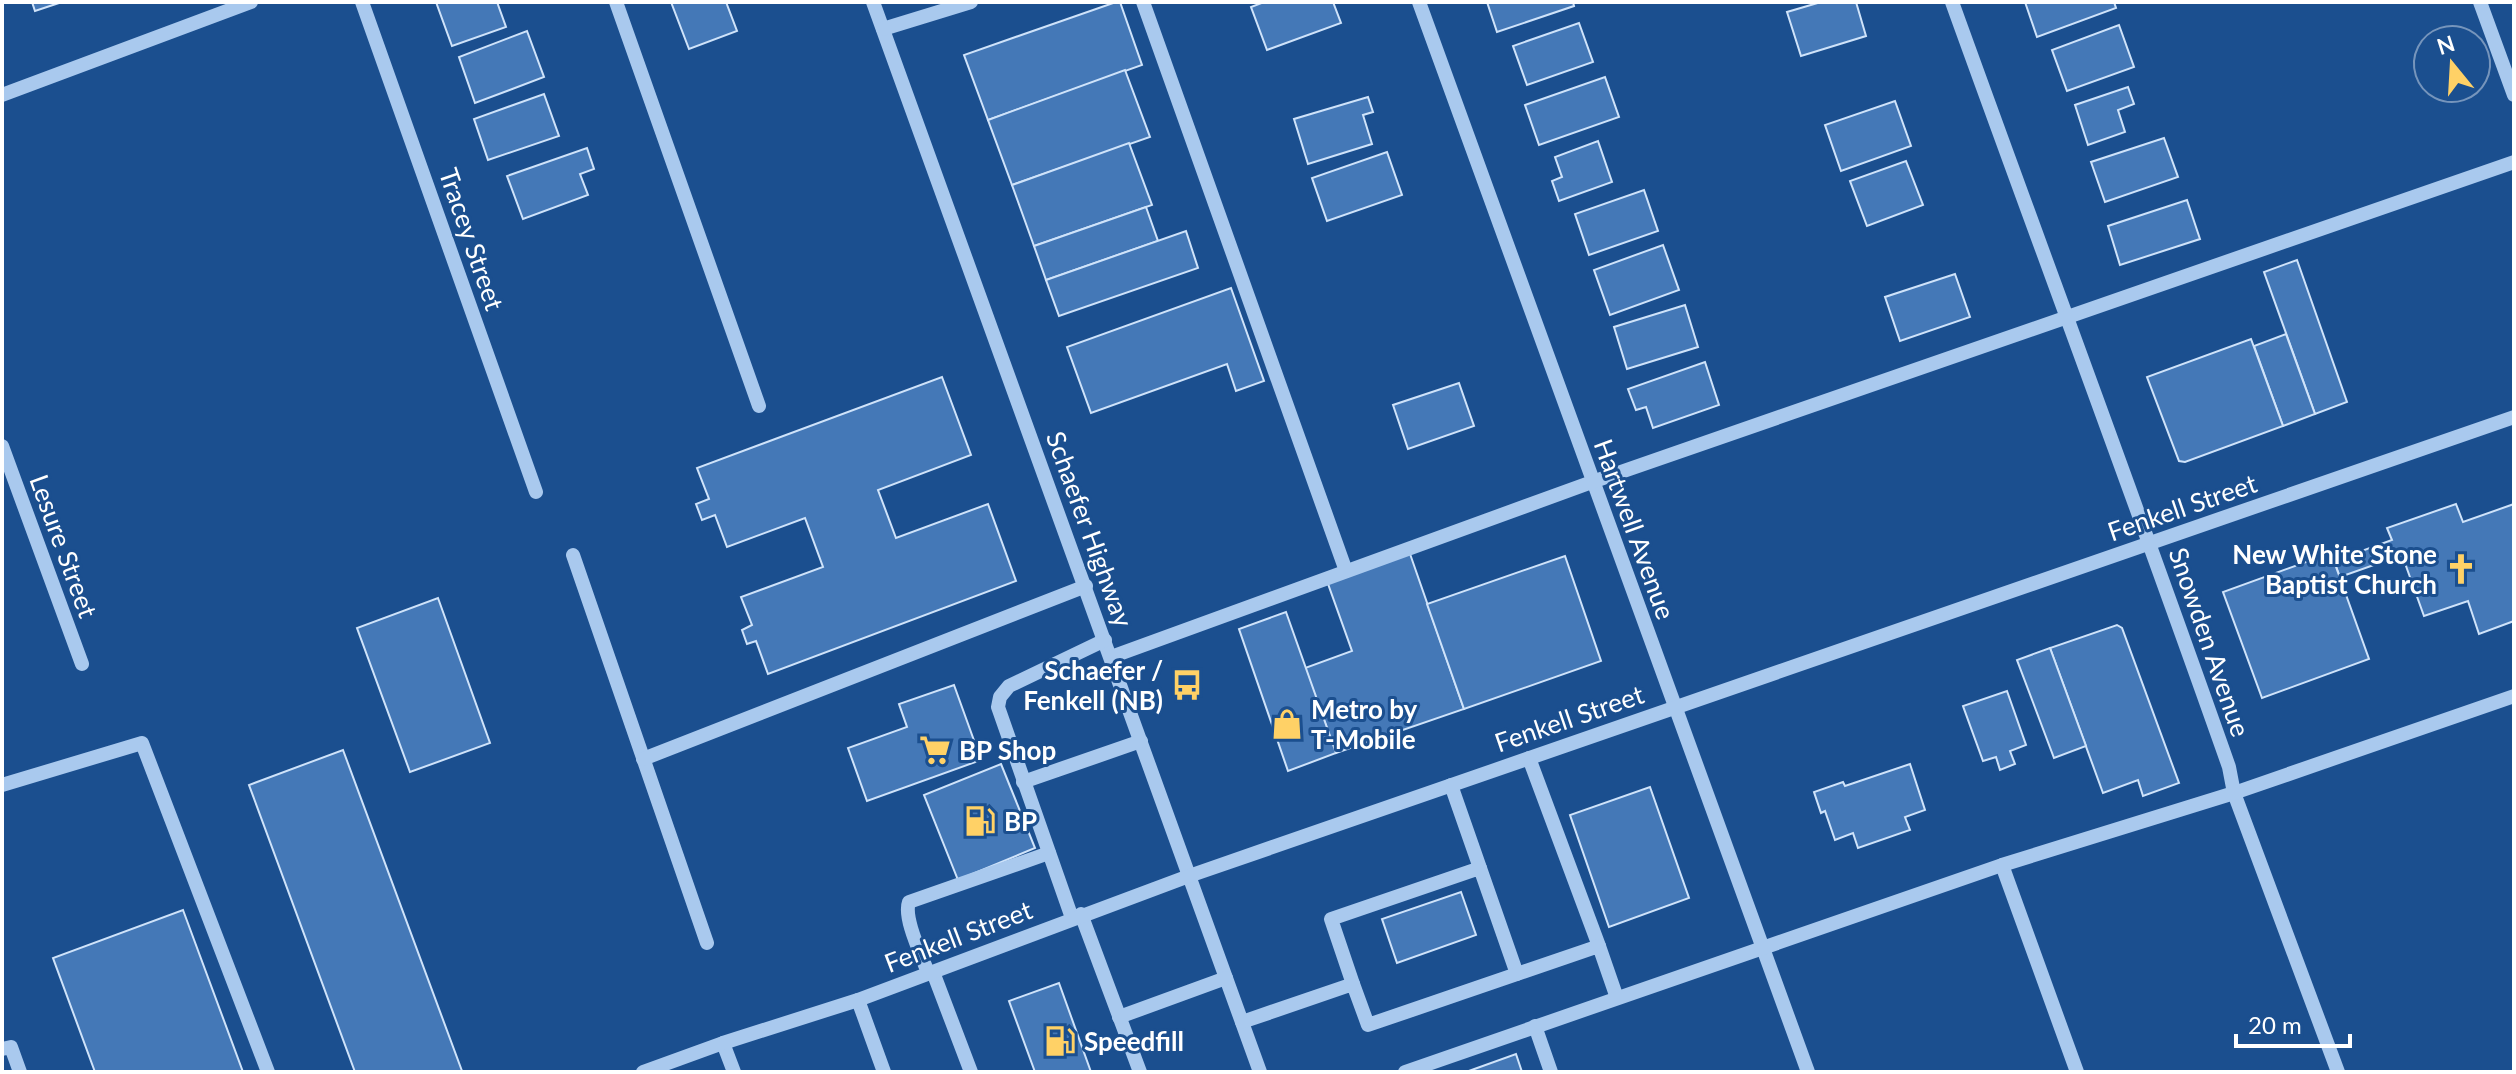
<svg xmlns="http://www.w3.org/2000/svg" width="2516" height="1074" viewBox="0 0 2516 1074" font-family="Lato,sans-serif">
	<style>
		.building { fill: #4478b7; stroke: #cfe3fa; stroke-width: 2 }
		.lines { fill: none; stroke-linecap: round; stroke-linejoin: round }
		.minor { stroke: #a9c9ee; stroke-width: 14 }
		.labels { text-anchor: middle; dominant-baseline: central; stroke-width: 6; stroke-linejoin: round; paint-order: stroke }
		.street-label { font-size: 26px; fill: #fff; stroke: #1b4f8f }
		.poi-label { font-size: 26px; font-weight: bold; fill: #fff; stroke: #1b4f8f; text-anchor: start }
	</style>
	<rect width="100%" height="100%" fill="#1b4f8f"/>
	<g class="building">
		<polygon points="32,2 62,2 35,11"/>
		<polygon points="436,2 497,2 506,27 452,46"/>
		<polygon points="671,2 726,2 737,31 689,49"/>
		<polygon points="1116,2 1120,2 1142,65 988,120 964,55"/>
		<polygon points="1264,2 1333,2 1341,23 1267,50 1251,7"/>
		<polygon points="1487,2 1573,2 1574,6 1497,32"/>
		<polygon points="1821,2 1856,2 1866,36 1801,56 1787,12"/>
		<polygon points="2025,2 2114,2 2116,8 2037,37"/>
		<polygon points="1579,23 1593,62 1527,85 1513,46"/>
		<polygon points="2119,25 2134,67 2067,91 2052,50"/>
		<polygon points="527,31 544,77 475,103 459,57"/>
		<polygon points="1125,70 1150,137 1012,185 988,120"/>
		<polygon points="1605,77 1619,117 1539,145 1525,105"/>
		<polygon points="2128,87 2134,104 2118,110 2125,132 2088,145 2075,105"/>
		<polygon points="544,94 559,136 488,160 474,119"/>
		<polygon points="1368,97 1373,112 1363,115 1372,144 1308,164 1294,119"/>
		<polygon points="1895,101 1911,146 1841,171 1825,125"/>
		<polygon points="2164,138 2178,177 2105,202 2091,162"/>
		<polygon points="1598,141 1612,182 1559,201 1552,181 1562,177 1555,157"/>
		<polygon points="1129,143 1152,205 1034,246 1012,185"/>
		<polygon points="587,148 594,169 580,174 588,195 523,219 507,176"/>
		<polygon points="1387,152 1402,195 1327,221 1312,178"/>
		<polygon points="1906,161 1923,205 1867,226 1850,181"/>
		<polygon points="1644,190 1658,231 1589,255 1575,214"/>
		<polygon points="2187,200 2200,239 2120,265 2108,226"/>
		<polygon points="1146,207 1158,241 1046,280 1034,246"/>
		<polygon points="1186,231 1198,268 1059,316 1046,280"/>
		<polygon points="1663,245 1679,290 1610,315 1594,270"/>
		<polygon points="2297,260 2347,402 2315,414 2264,272"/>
		<polygon points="1955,274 1970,317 1900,341 1885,297"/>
		<polygon points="1231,288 1264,381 1236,391 1227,364 1091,413 1067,347"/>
		<polygon points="1685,305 1698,347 1627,369 1614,327"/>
		<polygon points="2286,334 2315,414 2283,426 2254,346"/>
		<polygon points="2251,339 2283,426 2185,462 2179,461 2147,377"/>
		<polygon points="1705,362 1719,405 1653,428 1646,407 1636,410 1628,389"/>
		<polygon points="942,377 971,455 878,490 896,538 988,504 1016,581 768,674 756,641 747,644 742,630 752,625 741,597 823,567 805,518 727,547 715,515 702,520 696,504 709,499 697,468"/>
		<polygon points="1459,383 1474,426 1408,449 1393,405"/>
		<polygon points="2456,504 2463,522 2514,504 2514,621 2479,634 2468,601 2424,616 2402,555 2340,577 2334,561 2392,540 2387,528"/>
		<polygon points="1409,551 1464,709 1336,753 1305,668 1352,651 1327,581"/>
		<polygon points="2331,553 2369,659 2262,698 2223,592"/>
		<polygon points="1565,556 1601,661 1464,709 1427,604"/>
		<polygon points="438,598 490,743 410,772 357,628"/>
		<polygon points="1286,612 1336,753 1288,771 1239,629"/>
		<polygon points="2117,625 2122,628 2179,783 2143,796 2138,780 2103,793 2050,648"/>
		<polygon points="2050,648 2086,746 2054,758 2017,660"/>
		<polygon points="954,685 981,760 867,801 848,748 907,727 899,704"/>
		<polygon points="2007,691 2026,745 2010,751 2015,764 2000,770 1996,757 1983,761 1963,706"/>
		<polygon points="343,750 462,1071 460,1072 355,1072 249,785"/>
		<polygon points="1001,764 1035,848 958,880 924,795"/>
		<polygon points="1910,764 1925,810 1905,817 1910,830 1858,848 1853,833 1835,840 1825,811 1821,813 1814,792 1843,782 1845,786"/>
		<polygon points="1650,787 1689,898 1609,927 1570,815"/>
		<polygon points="1461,892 1476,935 1397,963 1382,919"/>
		<polygon points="183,910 243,1072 95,1072 53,958"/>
		<polygon points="1059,983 1091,1072 1035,1072 1009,1001"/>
		<polygon points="1516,1054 1522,1072 1466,1072"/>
	</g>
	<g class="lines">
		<g class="minor">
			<polyline points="362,2 536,492"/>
			<polyline points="616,2 759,406"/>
			<polyline points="873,2 1260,1072"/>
			<polyline points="1143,2 1346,571"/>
			<polyline points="1419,2 1808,1072"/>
			<path d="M1952 2C2044 257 2139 511 2229 767L2234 793 2338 1072"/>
			<polyline points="2480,2 2514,95"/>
			<polyline points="883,29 971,2"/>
			<polyline points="2,95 251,2"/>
			<polyline points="2,446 82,664"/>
			<polyline points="573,555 707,943"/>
			<polyline points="1111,657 1592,482 2514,162"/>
			<polyline points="1529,758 1599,946"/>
			<polyline points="643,759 1086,586"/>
			<polyline points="1023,782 1141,741"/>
			<polyline points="2,785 142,743 268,1072"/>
			<polyline points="1451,785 1480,868"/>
			<polyline points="2002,865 2077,1072"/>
			<polyline points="1081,914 1140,1072"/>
			<polyline points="1072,918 998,707 1000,697 1009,686 1105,640"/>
			<polyline points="933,972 971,1072"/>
			<path d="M928 973C922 956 903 918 909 902L1049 853"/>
			<polyline points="1353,984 1331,919 1480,868 1517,974"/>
			<polyline points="858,1000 884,1072"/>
			<polyline points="1119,1017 1226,978"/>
			<polyline points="1242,1022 1353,984 1368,1025 1599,946 1617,998"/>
			<polyline points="1535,1026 1551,1072"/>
			<polyline points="723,1043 734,1072"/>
			<polyline points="2,1049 11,1047 20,1072"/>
			<polyline points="643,1072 723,1043 858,1000 1189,876 2514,417"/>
			<polyline points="1405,1072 2002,865 2234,793 2514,696"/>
		</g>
	</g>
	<defs>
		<symbol id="church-bare" viewBox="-9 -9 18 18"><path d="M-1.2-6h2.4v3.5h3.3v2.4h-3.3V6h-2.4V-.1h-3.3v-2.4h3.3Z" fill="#ffd166" stroke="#1b4f8f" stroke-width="2.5" paint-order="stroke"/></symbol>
		<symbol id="bus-bare" viewBox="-9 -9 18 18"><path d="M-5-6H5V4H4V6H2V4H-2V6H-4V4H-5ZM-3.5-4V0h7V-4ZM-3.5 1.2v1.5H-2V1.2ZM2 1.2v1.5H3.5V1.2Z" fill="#ffd166" stroke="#1b4f8f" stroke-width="2.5" paint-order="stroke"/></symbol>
		<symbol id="shop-bare" viewBox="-9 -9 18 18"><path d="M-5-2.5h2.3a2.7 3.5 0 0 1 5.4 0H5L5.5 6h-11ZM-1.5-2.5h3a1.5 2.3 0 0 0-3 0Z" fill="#ffd166" stroke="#1b4f8f" stroke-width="2.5" paint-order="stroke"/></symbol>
		<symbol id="supermarket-bare" viewBox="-9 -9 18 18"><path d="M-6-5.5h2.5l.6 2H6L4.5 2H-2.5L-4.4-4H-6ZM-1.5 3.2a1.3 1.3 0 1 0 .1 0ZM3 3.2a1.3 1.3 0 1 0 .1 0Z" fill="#ffd166" stroke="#1b4f8f" stroke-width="2.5" paint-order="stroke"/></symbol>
		<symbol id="fuel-bare" viewBox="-9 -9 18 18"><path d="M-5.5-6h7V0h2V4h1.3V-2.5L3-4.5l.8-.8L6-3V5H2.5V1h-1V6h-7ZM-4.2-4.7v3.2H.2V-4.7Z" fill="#ffd166" stroke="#1b4f8f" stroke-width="2.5" paint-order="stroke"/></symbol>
	</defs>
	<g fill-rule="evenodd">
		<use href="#church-bare" x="2439" y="547" width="44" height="44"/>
		<use href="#bus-bare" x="1165" y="663" width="44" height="44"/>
		<use href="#shop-bare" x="1265" y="702" width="44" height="44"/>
		<use href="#supermarket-bare" x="913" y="728" width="44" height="44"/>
		<use href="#fuel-bare" x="958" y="799" width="44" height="44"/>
		<use href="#fuel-bare" x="1038" y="1019" width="44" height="44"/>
	</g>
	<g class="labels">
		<g class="street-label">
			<text transform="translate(472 239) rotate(71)">Tracey Street</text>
			<text transform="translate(2182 507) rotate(-19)">Fenkell Street</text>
			<text transform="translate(1090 529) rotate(70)">Schaefer Highway</text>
			<text transform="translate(1635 529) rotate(70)">Hartwell Avenue</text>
			<text transform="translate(64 546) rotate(70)">Lesure Street</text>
			<text transform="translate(2210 642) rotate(71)">Snowden Avenue</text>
			<text transform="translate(1569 718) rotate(-19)">Fenkell Street</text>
			<text transform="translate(958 936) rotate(-21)">Fenkell Street</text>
		</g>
		<g class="poi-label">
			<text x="2437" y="554" text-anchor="end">New White Stone<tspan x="2437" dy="30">Baptist Church</tspan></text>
			<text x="1163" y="670" text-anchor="end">Schaefer /<tspan x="1163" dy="30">Fenkell (NB)</tspan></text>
			<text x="1311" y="709">Metro by<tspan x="1311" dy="30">T-Mobile</tspan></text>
			<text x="959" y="750">BP Shop</text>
			<text x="1004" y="821">BP</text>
			<text x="1084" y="1041">Speedfill</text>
		</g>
	</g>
	<rect width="2516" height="1074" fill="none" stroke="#ffffff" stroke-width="8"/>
	<g transform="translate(2452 64) rotate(342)"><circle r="38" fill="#1b4f8f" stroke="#7695bc" stroke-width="2"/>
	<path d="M0-6L14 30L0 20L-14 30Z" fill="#ffd166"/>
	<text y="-12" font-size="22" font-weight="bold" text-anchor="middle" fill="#ffffff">N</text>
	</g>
	<path d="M2236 1034v12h114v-12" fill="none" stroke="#ffffff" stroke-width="4"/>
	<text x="2248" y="1034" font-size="24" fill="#ffffff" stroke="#1b4f8f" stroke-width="6" paint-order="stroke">20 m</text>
</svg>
